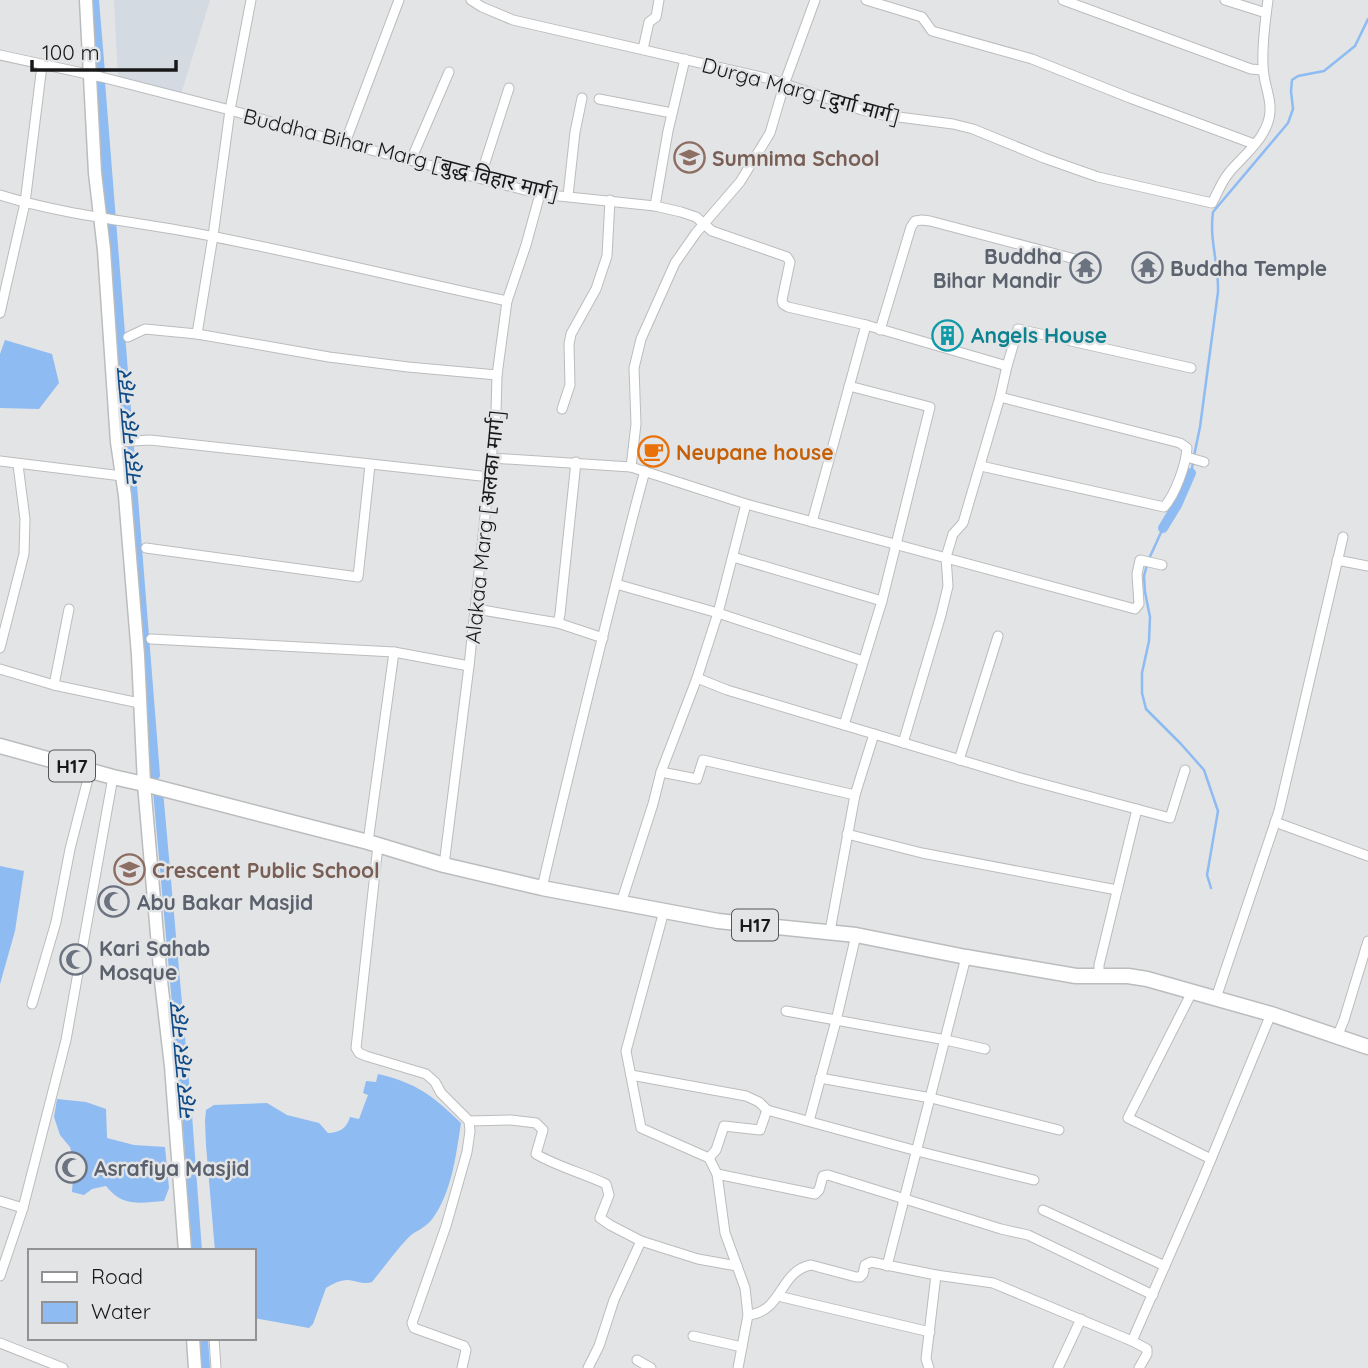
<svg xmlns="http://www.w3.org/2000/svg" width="1368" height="1368" viewBox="0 0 1368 1368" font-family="Quicksand,'Noto Sans Devanagari',sans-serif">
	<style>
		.built { fill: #d3dae2 }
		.water { fill: #8dbbf2 }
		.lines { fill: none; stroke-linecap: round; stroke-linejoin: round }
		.stream { stroke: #8dbbf2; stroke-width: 2.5 }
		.canal { stroke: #8dbbf2; stroke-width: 10 }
		.street-casing { stroke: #babcbd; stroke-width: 11 }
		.secondary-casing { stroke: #babcbd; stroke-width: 15 }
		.primary-casing { stroke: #babcbd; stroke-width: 17 }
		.street { stroke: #fff; stroke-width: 9 }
		.secondary { stroke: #fff; stroke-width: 12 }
		.primary { stroke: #fff; stroke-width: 14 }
		.labels { text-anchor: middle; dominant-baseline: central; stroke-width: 5; stroke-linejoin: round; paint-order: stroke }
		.shield { fill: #e3e4e6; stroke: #555556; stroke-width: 2 }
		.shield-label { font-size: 19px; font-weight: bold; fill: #181819 }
		.street-label { font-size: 21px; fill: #181819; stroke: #e3e4e6 }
		.education-label { font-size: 21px; font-weight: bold; fill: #785e54; stroke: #e3e4e6; text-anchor: start }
		.worship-label { font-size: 21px; font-weight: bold; fill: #5b616d; stroke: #e3e4e6; text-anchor: start }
		.culture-label { font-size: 21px; font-weight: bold; fill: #0d838f; stroke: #e3e4e6; text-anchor: start }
		.food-label { font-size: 21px; font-weight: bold; fill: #c56008; stroke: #e3e4e6; text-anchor: start }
		.water-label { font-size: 23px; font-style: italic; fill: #0e4b88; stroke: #e3e4e6 }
	</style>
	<rect width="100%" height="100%" fill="#e3e4e6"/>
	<polygon class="built" points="114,0 210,0 181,94 118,78"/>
	<g class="water">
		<polygon points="5,340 52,354 59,383 39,409 0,408 0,354"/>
		<polygon points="0,866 24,871 15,931 0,984"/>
		<path d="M378 1074C417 1083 433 1096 461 1123 456 1155 452 1191 433 1218 424 1230 415 1230 407 1239 395 1252 384 1267 372 1282 364 1285 357 1281 348 1280 339 1280 333 1284 326 1288L313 1324 309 1328 254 1318V1251H215L206 1145 205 1121 206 1110 214 1105 267 1103 287 1115 319 1123 328 1133C339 1133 347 1128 350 1117L359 1119 368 1095 363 1093 366 1081 376 1082Z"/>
		<path d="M57 1099 86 1102 106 1109 107 1138 134 1145 165 1147 169 1188 164 1201C140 1203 122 1207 106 1186L92 1189 84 1195 72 1192 74 1162 70 1147 60 1135 54 1117Z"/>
	</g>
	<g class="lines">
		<g class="stream">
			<path d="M1194 456 1200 427 1218 292C1219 264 1209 241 1213 212L1288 123 1293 109 1291 91 1292 80 1298 76 1324 71 1355 46 1368 19"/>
			<polyline points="1191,473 1193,463"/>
			<polyline points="1163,528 1148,561 1144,576 1145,592 1150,617 1149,641 1142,673 1142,693 1146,709 1181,744 1204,770 1218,811 1207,875 1211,888"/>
		</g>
		<g class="canal">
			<polyline points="94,0 100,73"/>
			<polyline points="100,82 155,775"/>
			<polyline points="1163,528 1177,505 1191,473"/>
			<polyline points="158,791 187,1115 197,1251"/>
			<polyline points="203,1338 205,1368"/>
		</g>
		<defs>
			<g id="street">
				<path d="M471 0 482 7 513 20 770 79 862 110 883 115 953 124 973 129 1044 158 1098 177 1212 203C1217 194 1221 183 1228 174 1238 161 1255 148 1263 133 1279 106 1263 90 1263 65 1262 43 1265 22 1268 0"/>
				<polyline points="866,0 922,17 932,31 1032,59 1130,98 1254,144"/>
				<polyline points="1063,0 1251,69 1262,70"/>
				<polyline points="1225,0 1266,13"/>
				<polyline points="643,49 649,22 656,17 659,0"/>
				<polyline points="0,55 101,77 230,110 344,143 540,194 655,206 681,212 696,217 712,231 787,257 790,262 782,300 783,304 788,307 866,325 1007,366 1018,329 1191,368"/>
				<polyline points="599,99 672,113"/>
				<polyline points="345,143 399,0"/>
				<polyline points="411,160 449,72"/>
				<polyline points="480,178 509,88"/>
				<path d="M0 195C70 217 143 222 215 237 312 256 409 280 507 301"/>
				<polyline points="568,196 575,132 582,98"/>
				<polyline points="655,206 668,131 685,59"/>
				<polyline points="0,313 25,203 42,65"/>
				<polyline points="880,330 911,227 915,221 922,220 930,221 1075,259"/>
				<polyline points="197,334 213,236 230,110 251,0"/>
				<polyline points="128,337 145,329 197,334 329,357 408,367 497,375"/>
				<polyline points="562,409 570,385 569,344 571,334 596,289 607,256 610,200"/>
				<polyline points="117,442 150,440 490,477"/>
				<polyline points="1187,457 1204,462"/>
				<polyline points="492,458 631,467 746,504 1135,609 1139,604 1137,574 1140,560 1162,565"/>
				<polyline points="0,461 122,476"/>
				<path d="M981 466 1164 507C1175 495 1186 465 1187 448L1180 443 1000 397 1007 366"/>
				<polyline points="631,467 636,424 634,368 641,339 675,263 696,233 740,182 770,133 785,82 815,0"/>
				<polyline points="812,522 866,325"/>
				<polyline points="146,548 358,577 370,465"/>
				<polyline points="733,557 882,601"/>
				<polyline points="1337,560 1368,566"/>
				<polyline points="616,584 718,613 863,661"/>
				<polyline points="476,609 558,623 603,638"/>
				<polyline points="558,623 560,614 576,462"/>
				<polyline points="151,639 394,652 469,666"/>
				<polyline points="0,648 24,554 25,519 18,465"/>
				<polyline points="0,669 54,685 139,703"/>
				<polyline points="697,678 727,690 874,734 855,795 830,931"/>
				<polyline points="54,685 69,609"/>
				<polyline points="844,725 882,601 930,407 849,386"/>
				<polyline points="874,734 1017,777 1170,818 1185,770"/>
				<polyline points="903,743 941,615 948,586 946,557 953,534 963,523 1000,397"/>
				<polyline points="959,760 998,636"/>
				<polyline points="661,772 697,779 703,760 855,795"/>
				<polyline points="1275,822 1368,856"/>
				<polyline points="847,834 922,853 1117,890"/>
				<polyline points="368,842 394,652"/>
				<polyline points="378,845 356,1048 359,1053 366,1056 426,1074 435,1082 441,1093 469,1121 470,1131 467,1152 446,1226 412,1323 414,1328 464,1346 466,1350 462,1368"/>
				<polyline points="444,865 469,666 496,413 497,375 507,301 526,245 540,194"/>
				<path d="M542 888C563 796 586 704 609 611 621 564 632 517 645 471"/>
				<polyline points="621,903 653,804 661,772 697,678 718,613 746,504"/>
				<polyline points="664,911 626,1051 641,1128 709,1158 717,1174 725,1233 745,1288 748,1315 738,1368"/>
				<polyline points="1099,977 1099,965 1137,809"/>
				<polyline points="1192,992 1128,1118 1211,1159"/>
				<polyline points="1216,998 1279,811 1343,537"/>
				<polyline points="32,1004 56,922 70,849 90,771"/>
				<polyline points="786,1011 946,1040 985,1049"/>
				<polyline points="1337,1037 1344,1020 1368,941"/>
				<polyline points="631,1075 746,1096 759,1102 767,1110 917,1151 1034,1180"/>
				<polyline points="820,1078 931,1098 1059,1130"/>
				<path d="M469 1121 511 1120 536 1123 543 1130 536 1154C558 1167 583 1173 606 1184L609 1195 600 1218 610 1225 641 1241"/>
				<polyline points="809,1121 836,1021 856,935"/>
				<polyline points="709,1158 716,1150 724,1126 760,1130 767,1110"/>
				<polyline points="717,1174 815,1194 819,1190 823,1176 828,1175 1001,1229 1028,1235 1153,1295"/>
				<polyline points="0,1201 23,1208"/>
				<polyline points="1043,1210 1165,1266"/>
				<polyline points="887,1266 966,957"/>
				<polyline points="0,1276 23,1208 66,1040 113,777"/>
				<polyline points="778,1296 930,1332"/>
				<path d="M748 1315C783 1312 779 1271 811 1265L856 1277H860L863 1274 865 1265 871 1262 936 1275 993 1283 1132 1341"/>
				<polyline points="693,1336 742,1347"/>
				<polyline points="214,1338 216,1368"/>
				<polyline points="0,1343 63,1368"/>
				<polyline points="637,1360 651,1368"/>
				<polyline points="588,1368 599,1346 614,1300 641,1241 698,1259 737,1266"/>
				<polyline points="929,1368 926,1359 936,1275"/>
				<polyline points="1058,1368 1081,1319"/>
				<polyline points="1139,1368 1147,1354 1147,1349 1132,1341 1202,1181 1271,1014"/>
			</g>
			<g id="secondary">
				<polyline points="86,0 95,173 104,250 117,442 125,496 138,655 144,784 161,981 171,1066 185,1251"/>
				<polyline points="193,1338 195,1368"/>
			</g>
			<polyline id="primary" points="0,746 113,777 144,784 368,842 444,865 542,888 718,921 856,935 966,957 1076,976 1128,976 1147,979 1271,1014 1368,1047"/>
		</defs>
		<use href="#street" class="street-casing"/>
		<use href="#secondary" class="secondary-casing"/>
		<use href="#primary" class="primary-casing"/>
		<use href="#street" class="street"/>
		<use href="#secondary" class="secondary"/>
		<use href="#primary" class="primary"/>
	</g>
	<defs>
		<symbol id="school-ring" viewBox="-11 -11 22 22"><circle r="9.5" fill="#e3e4e6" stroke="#8d6e63" stroke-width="1.5"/><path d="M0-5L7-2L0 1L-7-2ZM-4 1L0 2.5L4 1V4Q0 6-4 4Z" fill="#8d6e63"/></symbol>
		<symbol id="temple-ring" viewBox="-11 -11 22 22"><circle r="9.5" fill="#e3e4e6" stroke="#6b7280" stroke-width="1.5"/><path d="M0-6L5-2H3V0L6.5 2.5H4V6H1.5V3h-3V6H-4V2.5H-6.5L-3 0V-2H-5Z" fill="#6b7280"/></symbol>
		<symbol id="building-ring" viewBox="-11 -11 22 22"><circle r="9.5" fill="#e3e4e6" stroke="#0f9aa8" stroke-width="1.5"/><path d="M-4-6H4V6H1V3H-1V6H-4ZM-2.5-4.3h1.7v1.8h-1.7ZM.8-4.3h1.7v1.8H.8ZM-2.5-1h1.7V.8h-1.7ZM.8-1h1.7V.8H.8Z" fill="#0f9aa8"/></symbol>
		<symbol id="cafe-ring" viewBox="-11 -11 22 22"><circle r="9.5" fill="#e3e4e6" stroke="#e8710a" stroke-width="1.5"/><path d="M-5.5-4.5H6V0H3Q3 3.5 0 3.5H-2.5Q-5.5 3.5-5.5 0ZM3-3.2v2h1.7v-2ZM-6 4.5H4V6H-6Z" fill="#e8710a"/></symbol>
		<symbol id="mosque-ring" viewBox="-11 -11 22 22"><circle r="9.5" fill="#e3e4e6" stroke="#6b7280" stroke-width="1.5"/><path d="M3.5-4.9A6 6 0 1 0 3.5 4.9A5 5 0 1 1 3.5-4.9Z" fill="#6b7280"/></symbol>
	</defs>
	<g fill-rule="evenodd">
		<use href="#school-ring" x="672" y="140" width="35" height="35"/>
		<use href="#temple-ring" x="1068" y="250" width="35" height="35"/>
		<use href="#temple-ring" x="1130" y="250" width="35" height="35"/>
		<use href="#building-ring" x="930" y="318" width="35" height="35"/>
		<use href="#cafe-ring" x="636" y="434" width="35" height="35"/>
		<use href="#school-ring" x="112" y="852" width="35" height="35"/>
		<use href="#mosque-ring" x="96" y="884" width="35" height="35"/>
		<use href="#mosque-ring" x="58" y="942" width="35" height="35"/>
		<use href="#mosque-ring" x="54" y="1150" width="35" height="35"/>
	</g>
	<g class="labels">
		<g class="shield">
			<rect x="49" y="750.5" width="46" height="31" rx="5"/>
			<rect x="732" y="909.5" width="46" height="31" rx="5"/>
		</g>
		<g class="shield-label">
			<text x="72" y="766">H17</text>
			<text x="755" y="925">H17</text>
		</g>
		<g class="street-label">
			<text transform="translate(801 90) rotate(15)">Durga Marg [दुर्गा मार्ग]</text>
			<text transform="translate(401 154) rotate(14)">Buddha Bihar Marg [बुद्ध विहार मार्ग]</text>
			<text transform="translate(484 527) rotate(-84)">Alakaa Marg [अलका मार्ग]</text>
		</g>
		<g class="education-label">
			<text x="712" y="158">Sumnima School</text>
			<text x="152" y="870">Crescent Public School</text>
		</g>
		<g class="worship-label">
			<text x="1062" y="256" text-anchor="end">Buddha<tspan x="1062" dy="24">Bihar Mandir</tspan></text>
			<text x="1170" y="268">Buddha Temple</text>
			<text x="137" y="902">Abu Bakar Masjid</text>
			<text x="99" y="948">Kari Sahab<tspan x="99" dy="24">Mosque</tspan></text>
			<text x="94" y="1168">Asrafiya Masjid</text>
		</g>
		<g class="culture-label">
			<text x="971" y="335">Angels House</text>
		</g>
		<g class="food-label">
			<text x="676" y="452">Neupane house</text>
		</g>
		<g class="water-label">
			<text transform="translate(128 429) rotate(-95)">नहर नहर नहर</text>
			<text transform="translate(181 1063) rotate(-95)">नहर नहर नहर</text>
		</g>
	</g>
	<rect x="28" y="1249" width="228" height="91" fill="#e3e4e6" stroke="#929294" stroke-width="2"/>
	<rect x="42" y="1272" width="35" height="10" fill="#ffffff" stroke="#929294" stroke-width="2"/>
	<text x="91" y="1284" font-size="21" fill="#181819">Road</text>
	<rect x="42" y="1302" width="35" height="21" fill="#8dbbf2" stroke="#929294" stroke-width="2"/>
	<text x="91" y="1319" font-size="21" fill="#181819">Water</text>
	<path d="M32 60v10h144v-10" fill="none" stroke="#181819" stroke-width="3.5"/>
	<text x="42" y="60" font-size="21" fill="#181819" stroke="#e3e4e6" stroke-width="5" paint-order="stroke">100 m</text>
</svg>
